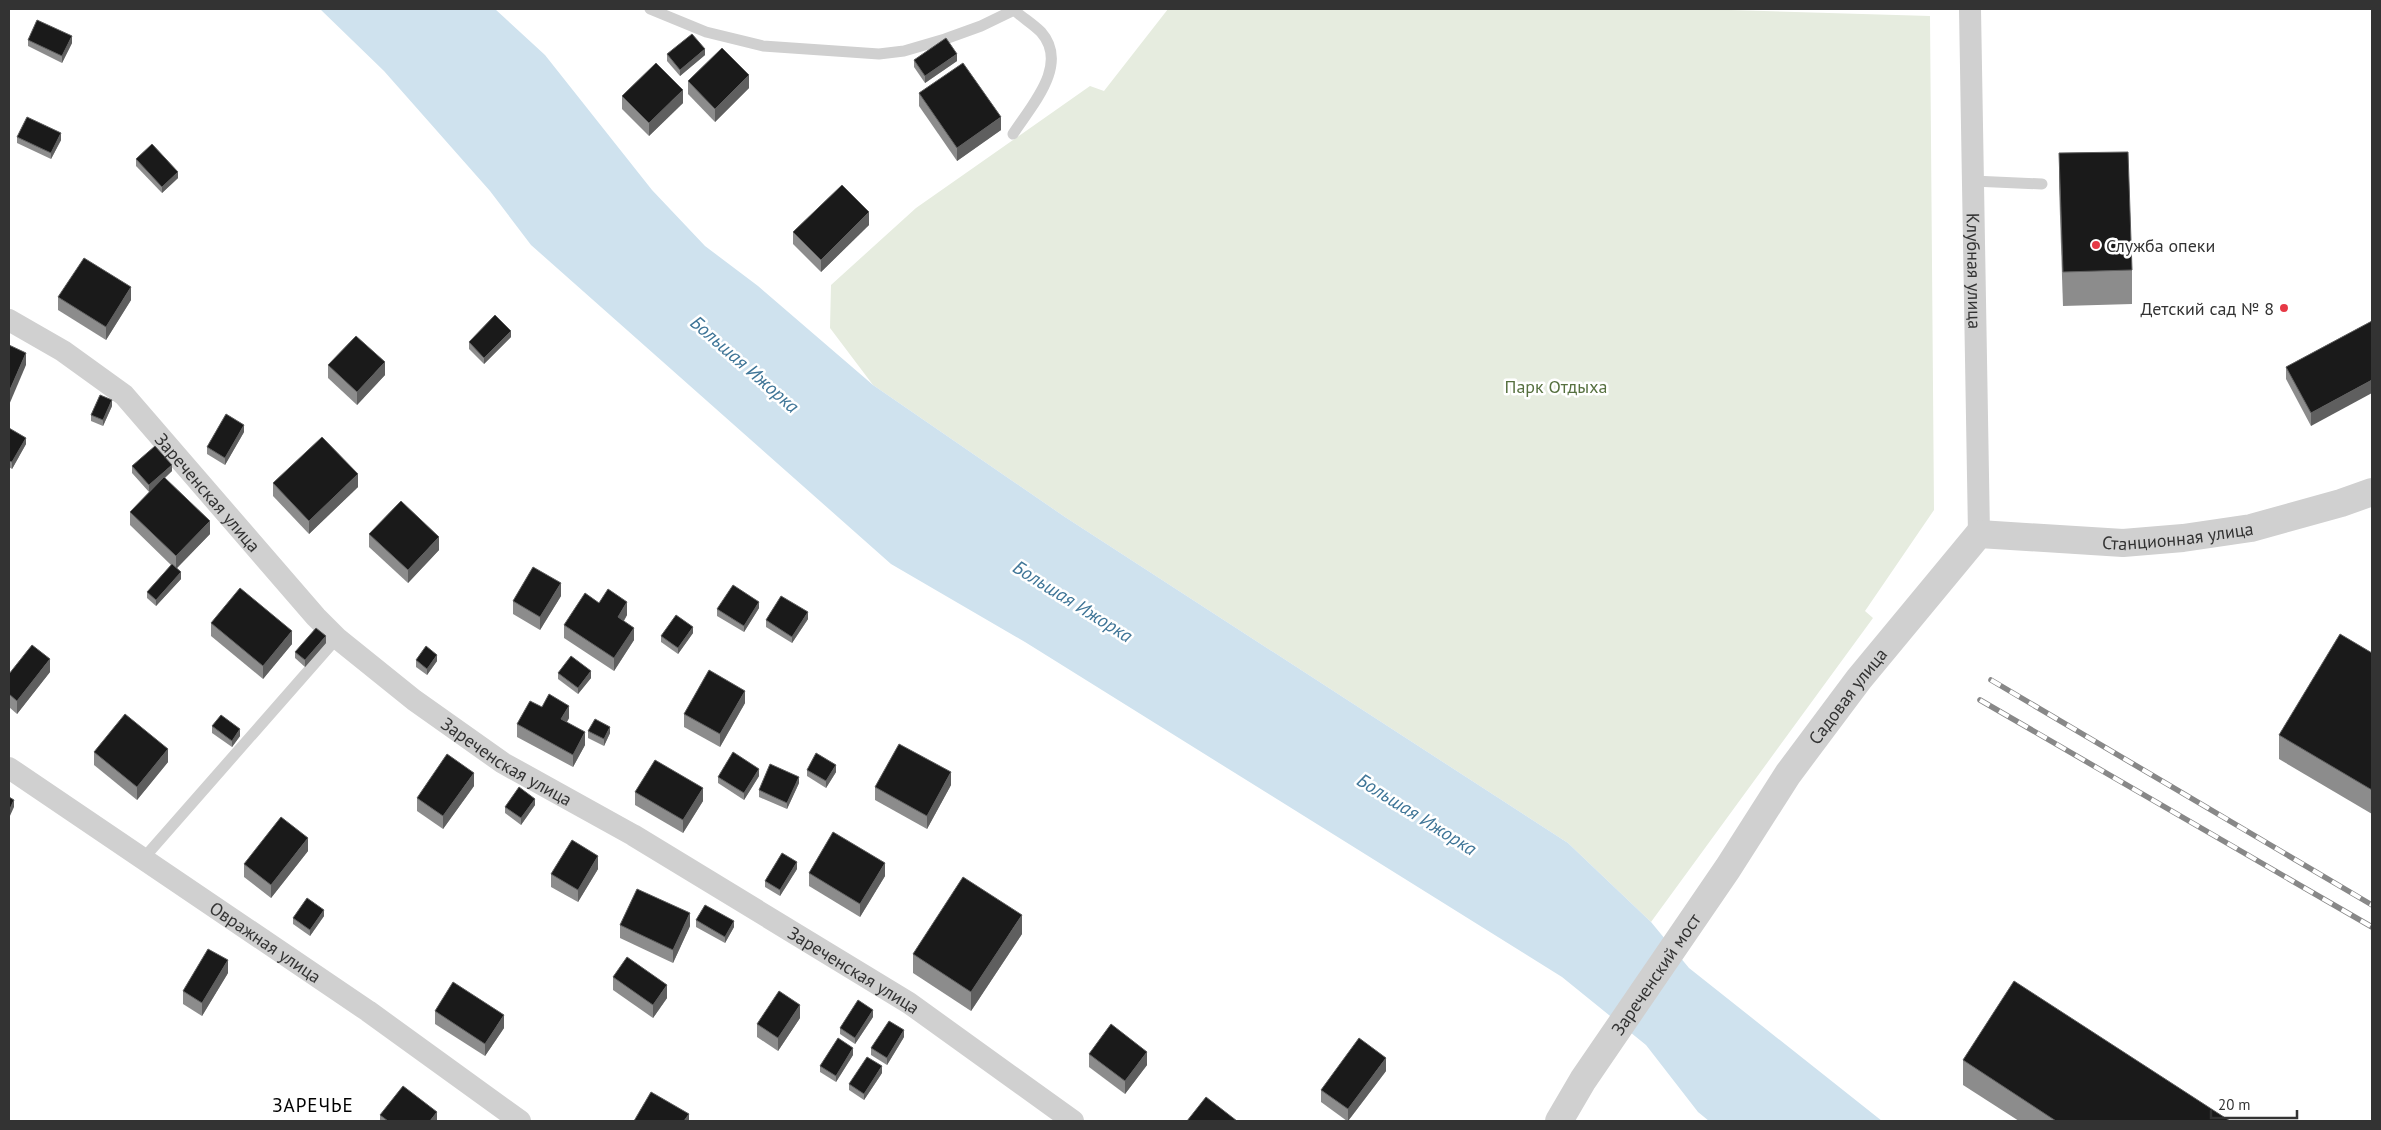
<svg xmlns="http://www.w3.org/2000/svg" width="2381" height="1130" viewBox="0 0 2381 1130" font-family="'PT Sans',sans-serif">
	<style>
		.green { fill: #e6ecdf }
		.water { fill: #cfe2ee }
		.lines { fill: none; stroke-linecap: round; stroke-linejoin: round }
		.service { stroke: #d0d0d0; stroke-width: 11 }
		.minor { stroke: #d0d0d0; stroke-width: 22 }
		.tertiary { stroke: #d0d0d0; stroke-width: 28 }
		.rail-casing { stroke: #888; stroke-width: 5.5 }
		.rail { stroke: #fff; stroke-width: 4; stroke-dasharray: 11; stroke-linecap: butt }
		.wall { fill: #8c8c8c }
		.shaded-wall { fill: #5f5f5f }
		.building { fill: #1a1a1a; stroke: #5f5f5f }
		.poi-dot { fill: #e63946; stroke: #fff; stroke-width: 2 }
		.labels { text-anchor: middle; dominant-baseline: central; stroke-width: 5; stroke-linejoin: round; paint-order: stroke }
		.poi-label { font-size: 18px; fill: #333; stroke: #fff; text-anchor: start }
		.street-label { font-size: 18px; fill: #333; stroke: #fff }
		.park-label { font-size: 18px; fill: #56703f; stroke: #fff }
		.water-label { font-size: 19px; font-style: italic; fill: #3f7597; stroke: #fff }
		.neighbourhood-label { font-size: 19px; letter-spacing: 1px; fill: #000; stroke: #fff }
	</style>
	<rect width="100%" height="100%" fill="#fff"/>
	<polygon class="green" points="1168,9 1698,9 1930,16 1934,510 1865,611 1873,618 1651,922 1568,843 1065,517 873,385 830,328 831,285 916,208 1090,86 1104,91"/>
	<polygon class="water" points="320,9 495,9 545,55 652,190 705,246 758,286 873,385 1065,517 1568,843 1651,922 1689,968 1882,1121 1709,1121 1698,1112 1646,1045 1562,977 1025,642 891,564 531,245 490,191 384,71"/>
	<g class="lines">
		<g class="service">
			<polyline points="650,9 706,32 763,46 879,54 904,51 945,39 981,26 1016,9"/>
			<path d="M1013 134C1031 106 1070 65 1041 32 1033 24 1023 18 1014 10"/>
			<polyline points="1973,181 2042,184"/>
			<polyline points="143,859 337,638"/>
		</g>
		<g class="minor">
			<path id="s1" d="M1970 9 1979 534"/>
			<path id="s2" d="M9 320 63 351 124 395 316 617 337 638 414 700 503 763 633 835 909 1003 1073 1121"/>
			<path id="s3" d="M9 768 368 1011 520 1121"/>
		</g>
		<path class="tertiary" id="s4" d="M1559 1121 1583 1080 1728 868 1788 774 1859 679 1979 534 2123 543 2183 538 2251 528 2341 503 2372 492"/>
		<defs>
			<g id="rail">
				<polyline points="1991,680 2372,905"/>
				<polyline points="1980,700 2372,927"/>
			</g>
		</defs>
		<use href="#rail" class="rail-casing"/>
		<use href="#rail" class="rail"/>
	</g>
	<g class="wall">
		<polygon points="28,40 72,43 62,63 28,46"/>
		<polygon points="667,54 705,55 680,76 667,61"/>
		<polygon points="914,60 957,61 925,83 914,67"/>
		<polygon points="688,81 749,88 715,122 688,94"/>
		<polygon points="919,93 1001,130 957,161 919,106"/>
		<polygon points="622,96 683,103 649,136 622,109"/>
		<polygon points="17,137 61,140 51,159 17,143"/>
		<polygon points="2059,153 2132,270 2132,304 2063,306 2059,187"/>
		<polygon points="136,159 178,178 162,193 136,166"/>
		<polygon points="869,225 821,272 793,244 793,232"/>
		<polygon points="58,297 131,300 106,340 58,310"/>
		<polygon points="2372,321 2311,426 2286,379 2286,367"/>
		<polygon points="511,337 484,364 469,349 469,342"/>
		<polygon points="328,365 385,375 357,405 328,378"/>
		<polygon points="112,406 103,426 91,421 91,415"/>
		<polygon points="9,428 26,444 12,469 9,467"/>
		<polygon points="244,432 225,465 207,454 207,447"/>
		<polygon points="132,466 172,471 165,478 210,534 177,568 181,579 156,606 147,598 147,592 171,565 130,525 130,512 156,485 149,492 132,473"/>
		<polygon points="273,483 358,487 309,534 273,496"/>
		<polygon points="369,534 439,550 408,583 369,547"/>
		<polygon points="561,596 540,630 513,614 513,601"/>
		<polygon points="599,603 627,615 624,621 634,640 614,671 564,638 564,625"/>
		<polygon points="759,608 744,632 717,616 717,609"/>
		<polygon points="808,619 792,643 766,627 766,620"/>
		<polygon points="211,623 292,644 263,679 211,636"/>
		<polygon points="693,633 678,654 661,642 661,636"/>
		<polygon points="326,643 305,667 295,658 295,652"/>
		<polygon points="2372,653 2372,814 2279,759 2279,735"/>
		<polygon points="416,660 437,661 427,675 416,667"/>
		<polygon points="50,672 17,714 9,707 9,674"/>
		<polygon points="558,673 591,678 578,694 558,679"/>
		<polygon points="745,703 720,747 684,727 684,714"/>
		<polygon points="542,707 569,718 567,722 585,745 573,767 517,737 517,724"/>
		<polygon points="212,726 240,736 232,747 212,733"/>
		<polygon points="588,731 610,733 604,746 588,738"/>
		<polygon points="94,752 168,762 137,800 94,765"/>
		<polygon points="807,770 836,772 826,788 807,776"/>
		<polygon points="759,776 744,800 718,783 718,777"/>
		<polygon points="799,783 787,809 759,797 759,790"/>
		<polygon points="951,785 927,829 875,800 875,787"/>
		<polygon points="474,786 443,829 417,811 417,798"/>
		<polygon points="635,792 703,801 683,833 635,805"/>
		<polygon points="535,805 521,825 505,813 505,807"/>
		<polygon points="308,851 271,898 244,877 244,864"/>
		<polygon points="598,869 578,902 551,887 551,874"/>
		<polygon points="797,869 780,896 765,887 765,881"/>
		<polygon points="809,873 885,876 860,917 809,886"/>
		<polygon points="324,916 310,936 293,924 293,918"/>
		<polygon points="696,920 734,927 725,943 696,927"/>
		<polygon points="620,925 690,926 673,963 620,938"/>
		<polygon points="1022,934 971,1011 913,973 913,954"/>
		<polygon points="228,973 202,1016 183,1004 183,991"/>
		<polygon points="613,977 667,998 653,1018 613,990"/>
		<polygon points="435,1011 504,1028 485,1056 435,1024"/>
		<polygon points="873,1017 855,1044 840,1034 840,1028"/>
		<polygon points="800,1018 778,1051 757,1037 757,1024"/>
		<polygon points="904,1037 887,1065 871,1055 871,1048"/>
		<polygon points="1089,1054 1147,1065 1125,1094 1089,1067"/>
		<polygon points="853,1055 836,1082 820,1072 820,1066"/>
		<polygon points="1963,1060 2230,1121 2019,1121 1963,1085"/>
		<polygon points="1386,1071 1348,1121 1347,1121 1321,1102 1321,1090"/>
		<polygon points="882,1073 864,1100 849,1090 849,1084"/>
		<polygon points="380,1115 437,1121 380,1121"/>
	</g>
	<g class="shaded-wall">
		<polygon points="72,36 72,43 62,63 62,56"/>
		<polygon points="705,49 705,55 680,76 680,70"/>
		<polygon points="957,54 957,61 925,83 925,76"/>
		<polygon points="749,75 749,88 715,122 715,109"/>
		<polygon points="683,90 683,103 649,136 649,123"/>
		<polygon points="1001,117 1001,130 957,161 957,148"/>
		<polygon points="61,133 61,140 51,159 51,153"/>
		<polygon points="178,172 178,178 162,193 162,187"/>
		<polygon points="869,212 869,225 821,272 821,260"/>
		<polygon points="131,287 131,300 106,340 106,327"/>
		<polygon points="511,331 511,337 484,364 484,358"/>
		<polygon points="26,353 26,365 9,405 9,392"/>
		<polygon points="385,362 385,375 357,405 357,392"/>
		<polygon points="2372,380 2372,393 2311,426 2311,413"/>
		<polygon points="112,400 112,406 103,426 103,420"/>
		<polygon points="244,425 244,432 225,465 225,458"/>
		<polygon points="26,438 26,444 12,469 12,462"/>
		<polygon points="172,465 172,471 149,492 149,485"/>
		<polygon points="358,474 358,487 309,534 309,521"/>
		<polygon points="210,521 210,534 176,569 176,556"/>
		<polygon points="439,537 439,550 408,583 408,570"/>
		<polygon points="181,572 181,579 156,606 156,600"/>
		<polygon points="561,583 561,596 540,630 540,617"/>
		<polygon points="627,602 627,615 618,630 618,617"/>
		<polygon points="759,602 759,608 744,632 744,626"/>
		<polygon points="808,612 808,619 792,643 792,637"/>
		<polygon points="693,627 693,633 678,654 678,648"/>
		<polygon points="634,628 634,640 614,671 614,658"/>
		<polygon points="292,631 292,644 263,679 263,666"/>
		<polygon points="326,636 326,643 305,667 305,660"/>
		<polygon points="437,655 437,661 427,675 427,669"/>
		<polygon points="50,659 50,672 17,714 17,701"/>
		<polygon points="591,671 591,678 578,694 578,688"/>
		<polygon points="745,691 745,703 720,747 720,734"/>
		<polygon points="569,706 569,718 561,732 561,719"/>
		<polygon points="610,727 610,733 604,746 604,739"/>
		<polygon points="240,729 240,736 232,747 232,741"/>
		<polygon points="585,732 585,745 573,767 573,755"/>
		<polygon points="168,749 168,762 137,800 137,787"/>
		<polygon points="836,765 836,772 826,788 826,781"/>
		<polygon points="759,769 759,776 744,800 744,793"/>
		<polygon points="951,772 951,785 927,829 927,816"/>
		<polygon points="474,773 474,786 443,829 443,816"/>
		<polygon points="799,777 799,783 787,809 787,803"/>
		<polygon points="703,788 703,801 683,833 683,820"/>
		<polygon points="535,799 535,805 521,825 521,818"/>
		<polygon points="14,800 14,807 9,818 9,811"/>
		<polygon points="308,838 308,851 271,898 271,885"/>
		<polygon points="598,856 598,869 578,902 578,890"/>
		<polygon points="797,862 797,869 780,896 780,890"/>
		<polygon points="885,863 885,876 860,917 860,904"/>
		<polygon points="324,910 324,916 310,936 310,930"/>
		<polygon points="690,913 690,926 673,963 673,950"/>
		<polygon points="1022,915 1022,934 971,1011 971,992"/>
		<polygon points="734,921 734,927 725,943 725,937"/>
		<polygon points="228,960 228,973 202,1016 202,1003"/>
		<polygon points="667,985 667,998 653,1018 653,1005"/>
		<polygon points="800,1005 800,1018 778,1051 778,1038"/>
		<polygon points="873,1010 873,1017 855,1044 855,1038"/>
		<polygon points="504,1015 504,1028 485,1056 485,1044"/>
		<polygon points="904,1030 904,1037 887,1065 887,1058"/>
		<polygon points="853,1048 853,1055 836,1082 836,1076"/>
		<polygon points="1147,1052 1147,1065 1125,1094 1125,1081"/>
		<polygon points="1386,1058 1386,1071 1348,1121 1348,1109"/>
		<polygon points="882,1066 882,1073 864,1100 864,1094"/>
		<polygon points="437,1112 437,1121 430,1121"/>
		<polygon points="689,1114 689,1121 684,1121"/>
	</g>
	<g class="building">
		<polygon points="37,20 72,36 62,56 28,40"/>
		<polygon points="692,34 705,49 680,70 667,54"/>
		<polygon points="946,38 957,54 925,76 914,60"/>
		<polygon points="722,48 749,75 715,109 688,81"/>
		<polygon points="656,63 683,90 649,123 622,96"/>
		<polygon points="963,63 1001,117 957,148 919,93"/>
		<polygon points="27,117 61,133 51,153 17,137"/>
		<polygon points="152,144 178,172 162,187 136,159"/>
		<polygon points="2128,152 2132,270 2063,272 2059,153"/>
		<polygon points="842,185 869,212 821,260 793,232"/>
		<polygon points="84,258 131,287 106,327 58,297"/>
		<polygon points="495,315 511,331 484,358 469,342"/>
		<polygon points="2372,321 2372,380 2311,413 2286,367"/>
		<polygon points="356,336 385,362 357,392 328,365"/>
		<polygon points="9,345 26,353 9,392"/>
		<polygon points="100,395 112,400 103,420 91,415"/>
		<polygon points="226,414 244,425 225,458 207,447"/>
		<polygon points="9,428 26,438 12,462 9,461"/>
		<polygon points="322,437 358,474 309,521 273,483"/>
		<polygon points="155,446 172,465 149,485 132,466"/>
		<polygon points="164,477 210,521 176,556 130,512"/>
		<polygon points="401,501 439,537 408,570 369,534"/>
		<polygon points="172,564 181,572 156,600 147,592"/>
		<polygon points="533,567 561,583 540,617 513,601"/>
		<polygon points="733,585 759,602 744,626 717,609"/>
		<polygon points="240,588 292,631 263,666 211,623"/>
		<polygon points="608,589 627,602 618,617 634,628 614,658 564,625 585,593 599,603"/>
		<polygon points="781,596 808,612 792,637 766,620"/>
		<polygon points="676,615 693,627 678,648 661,636"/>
		<polygon points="316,628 326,636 305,660 295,652"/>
		<polygon points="2340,634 2372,653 2372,790 2279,735"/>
		<polygon points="32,645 50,659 17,701 9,694 9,674"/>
		<polygon points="426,646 437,655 427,669 416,660"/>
		<polygon points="571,656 591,671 578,688 558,673"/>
		<polygon points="709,670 745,691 720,734 684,714"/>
		<polygon points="549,694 569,706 561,719 585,732 573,755 517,724 530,701 542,707"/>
		<polygon points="125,714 168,749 137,787 94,752"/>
		<polygon points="221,715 240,729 232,741 212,726"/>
		<polygon points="595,719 610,727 604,739 588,731"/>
		<polygon points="899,744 951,772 927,816 875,787"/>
		<polygon points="733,752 759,769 744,793 718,777"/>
		<polygon points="816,753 836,765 826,781 807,770"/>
		<polygon points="447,754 474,773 443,816 417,798"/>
		<polygon points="655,760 703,788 683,820 635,792"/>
		<polygon points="770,764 799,777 787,803 759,790"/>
		<polygon points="519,787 535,799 521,818 505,807"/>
		<polygon points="9,797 14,800 9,811"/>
		<polygon points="281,817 308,838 271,885 244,864"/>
		<polygon points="833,832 885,863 860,904 809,873"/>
		<polygon points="572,840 598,856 578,890 551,874"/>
		<polygon points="782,853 797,862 780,890 765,881"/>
		<polygon points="963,877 1022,915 971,992 913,954"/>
		<polygon points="637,889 690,913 673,950 620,925"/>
		<polygon points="307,898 324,910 310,930 293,918"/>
		<polygon points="705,905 734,921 725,937 696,920"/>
		<polygon points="208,949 228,960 202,1003 183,991"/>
		<polygon points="627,957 667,985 653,1005 613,977"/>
		<polygon points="2014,981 2230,1121 2056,1121 1963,1060"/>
		<polygon points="453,982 504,1015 485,1044 435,1011"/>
		<polygon points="779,991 800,1005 778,1038 757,1024"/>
		<polygon points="858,1000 873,1010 855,1038 840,1028"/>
		<polygon points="889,1021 904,1030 887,1058 871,1048"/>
		<polygon points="1111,1024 1147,1052 1125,1081 1089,1054"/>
		<polygon points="838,1038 853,1048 836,1076 820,1066"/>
		<polygon points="1359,1038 1386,1058 1348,1109 1321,1090"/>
		<polygon points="867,1057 882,1066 864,1094 849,1084"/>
		<polygon points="403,1086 437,1112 430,1121 388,1121 380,1115"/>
		<polygon points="651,1092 689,1114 684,1121 634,1121"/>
		<polygon points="1206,1097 1237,1121 1187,1121"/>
	</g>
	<g class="poi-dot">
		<circle cx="2096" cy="245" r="5"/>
		<circle cx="2284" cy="308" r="5"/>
	</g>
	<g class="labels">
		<g class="poi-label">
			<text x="2106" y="245">Служба опеки</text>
			<text x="2274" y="308" text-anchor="end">Детский сад № 8</text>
		</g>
		<g class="street-label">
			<text stroke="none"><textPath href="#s1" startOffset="262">Клубная улица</textPath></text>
			<text stroke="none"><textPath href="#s2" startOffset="266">Зареченская улица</textPath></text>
			<text stroke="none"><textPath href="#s4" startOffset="922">Станционная улица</textPath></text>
			<text stroke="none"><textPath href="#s4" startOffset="514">Садовая улица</textPath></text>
			<text stroke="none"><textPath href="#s2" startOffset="671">Зареченская улица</textPath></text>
			<text stroke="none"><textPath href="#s3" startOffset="310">Овражная улица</textPath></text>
			<text stroke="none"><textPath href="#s2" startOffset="1076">Зареченская улица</textPath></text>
			<text stroke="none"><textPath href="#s4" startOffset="176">Зареченский мост</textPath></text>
		</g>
		<g class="park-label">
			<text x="1556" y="386">Парк Отдыха</text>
		</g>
		<g class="water-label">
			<text transform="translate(745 364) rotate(41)">Большая Ижорка</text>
			<text transform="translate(1073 601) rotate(32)">Большая Ижорка</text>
			<text transform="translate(1417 814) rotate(32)">Большая Ижорка</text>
		</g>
		<g class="neighbourhood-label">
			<text x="313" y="1105">ЗАРЕЧЬЕ</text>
		</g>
	</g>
	<rect width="2381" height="1130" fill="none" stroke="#333333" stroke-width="20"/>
	<path d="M2211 1110v8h86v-8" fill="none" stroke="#333333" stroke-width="2.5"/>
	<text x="2218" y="1110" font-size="15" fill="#333333" stroke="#ffffff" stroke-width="4" paint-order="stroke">20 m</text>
</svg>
